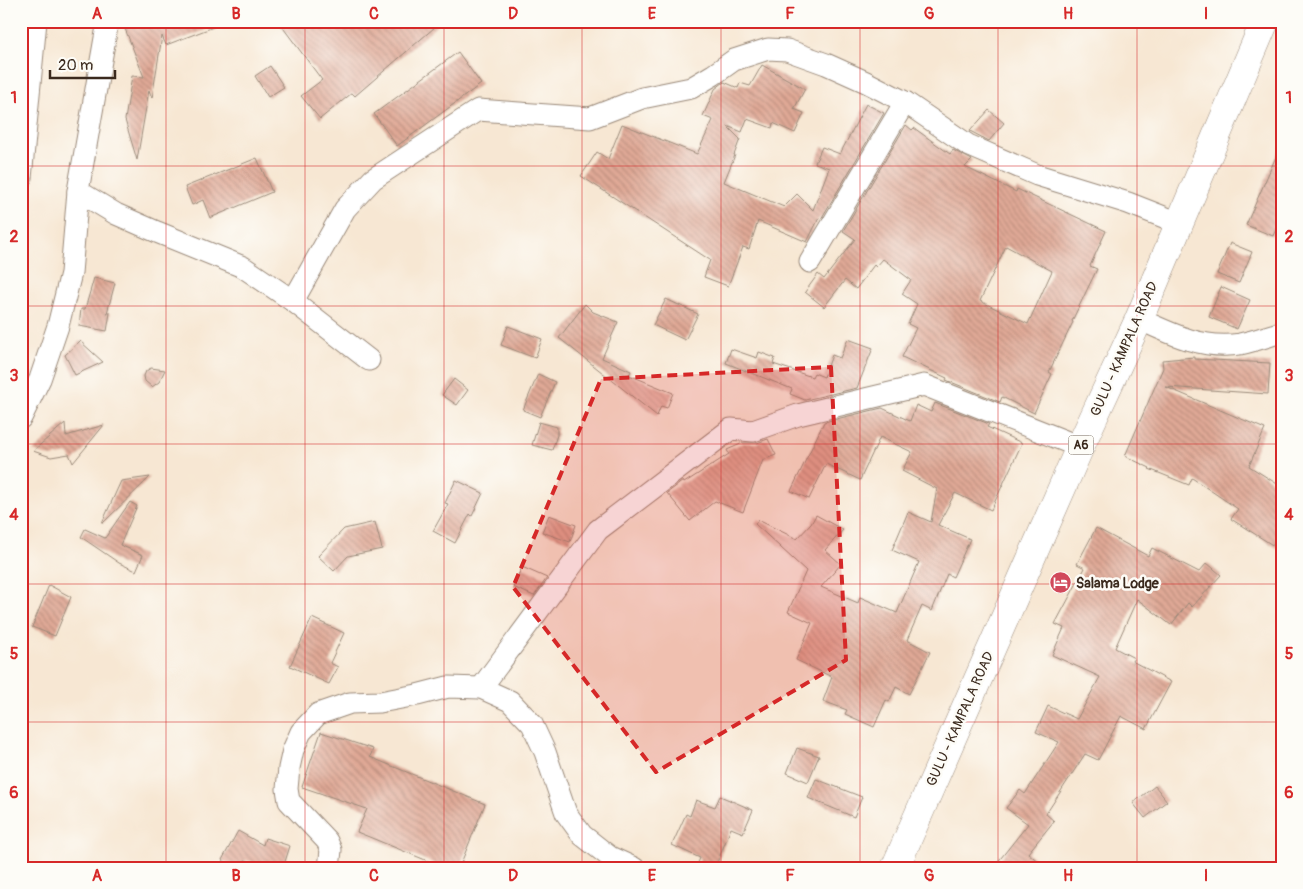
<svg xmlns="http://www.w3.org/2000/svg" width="1303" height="889" viewBox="0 0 1303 889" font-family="Pangolin,sans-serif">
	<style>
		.building { fill: url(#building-back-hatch); fill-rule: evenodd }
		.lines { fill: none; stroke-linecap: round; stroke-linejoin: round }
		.minor-casing { stroke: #998878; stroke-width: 23 }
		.major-casing { stroke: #998878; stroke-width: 29 }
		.minor { stroke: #fff; stroke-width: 21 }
		.major { stroke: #fff; stroke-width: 28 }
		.marked { fill: #d62828; fill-opacity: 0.2; stroke: #d62828; stroke-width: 4; stroke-dasharray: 10 6; stroke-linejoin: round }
		.grid { fill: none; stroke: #d62828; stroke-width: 1; stroke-opacity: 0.55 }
		.labels { text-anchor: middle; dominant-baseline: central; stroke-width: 5; stroke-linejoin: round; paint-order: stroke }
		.shield { fill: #fdfcf7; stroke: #75695f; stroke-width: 1 }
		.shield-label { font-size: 12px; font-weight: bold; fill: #3b2a1e }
		.street-label { font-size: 14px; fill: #3b2a1e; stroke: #fdfcf7 }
		.poi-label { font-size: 14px; font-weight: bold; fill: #3b2a1e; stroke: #fdfcf7; text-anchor: start }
		.neatline { fill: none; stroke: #d62828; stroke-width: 2 }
		.grid-label { font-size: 16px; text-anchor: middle; font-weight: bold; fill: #d62828 }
	</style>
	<defs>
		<pattern id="building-back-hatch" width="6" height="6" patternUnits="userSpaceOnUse" patternTransform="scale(1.25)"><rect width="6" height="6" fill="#e0a996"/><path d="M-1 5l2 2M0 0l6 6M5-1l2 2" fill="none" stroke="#b78a7a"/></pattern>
	</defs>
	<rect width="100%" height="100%" fill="#fdfcf7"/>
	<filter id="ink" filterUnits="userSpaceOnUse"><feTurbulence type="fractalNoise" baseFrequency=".02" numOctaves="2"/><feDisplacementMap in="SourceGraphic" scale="10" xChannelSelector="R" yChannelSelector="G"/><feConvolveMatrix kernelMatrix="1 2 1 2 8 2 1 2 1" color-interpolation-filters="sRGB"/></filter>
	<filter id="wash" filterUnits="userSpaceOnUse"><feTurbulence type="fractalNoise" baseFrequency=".0096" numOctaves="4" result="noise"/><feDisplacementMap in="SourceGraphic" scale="20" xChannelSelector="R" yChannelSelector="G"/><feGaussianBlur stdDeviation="1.12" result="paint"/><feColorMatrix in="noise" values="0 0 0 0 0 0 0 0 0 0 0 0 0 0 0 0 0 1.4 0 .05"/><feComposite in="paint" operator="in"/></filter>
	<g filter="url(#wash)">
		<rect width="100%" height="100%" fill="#f7e7d3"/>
		<g id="blocks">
			<g class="building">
				<polygon points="122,21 224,21 224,23 166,45 162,36 152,98 149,90 137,160 125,120 132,76 144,77"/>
				<polygon points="278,21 442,21 355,96 352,93 320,119 301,96 322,80"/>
				<polygon points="458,52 481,84 397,146 374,114"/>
				<polygon points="762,65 805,89 794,109 804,113 795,133 773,123 772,128 747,119 742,132 727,126 740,139 734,155 735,155 724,182 784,207 797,194 813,210 829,168 815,163 822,147 840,154 866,104 884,113 821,219 819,218 807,242 758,221 749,249 743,247 728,286 704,277 710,260 581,176 597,152 608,159 622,124 697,154 713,120 703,116 715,89 724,82 738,88 740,83 750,86"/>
				<polygon points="270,66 284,87 268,97 255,76"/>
				<polygon points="989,110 1004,123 989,141 970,131"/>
				<path d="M906 125 912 130 914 128 950 154 953 150 972 160 965 167 1016 192 1017 189 1106 231 1090 266 1097 269 1072 321 1073 322 1049 372 1052 374 1034 413 1002 397 1000 402 946 380 947 378 902 357 916 328 908 324 917 304 902 294 911 280 883 259 876 267 874 265 856 289 845 280 824 307 805 292 818 274 824 279 855 239 843 231ZM1006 246 1052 271 1028 324 980 301Z"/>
				<polygon points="1282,143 1282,214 1273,236 1246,225"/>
				<polygon points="257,158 272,192 210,218 203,200 192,205 185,187"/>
				<polygon points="1230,243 1252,252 1239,283 1217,274"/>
				<polygon points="94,278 115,283 107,313 110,313 107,331 79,326 81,309 85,309"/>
				<polygon points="1221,287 1250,300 1237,329 1209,317"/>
				<polygon points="666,299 698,314 685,340 653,325"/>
				<polygon points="585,304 593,312 618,322 602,358 631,371 629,375 673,393 667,408 661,406 657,416 559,338"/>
				<polygon points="508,326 542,339 535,358 501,345"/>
				<polygon points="848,339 873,348 857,388 805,400 790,394 792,389 726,363 731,349 757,358 759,352 775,358 773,364 812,377 814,373 824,377 832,355 840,358"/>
				<polygon points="80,341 103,362 75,375 65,355"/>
				<polygon points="1194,357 1194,359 1270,363 1268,394 1166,387 1265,429 1249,466 1282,487 1282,551 1231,519 1238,509 1192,478 1189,485 1149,469 1150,468 1125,456 1163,368 1162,360"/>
				<polygon points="151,368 165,370 159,382 152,387 145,381 144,376 146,371"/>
				<polygon points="538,374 555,382 540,417 523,410"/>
				<polygon points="454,379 468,390 457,405 442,395"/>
				<polygon points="935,403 989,424 987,427 1022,443 991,510 955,493 938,525 970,539 953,577 947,574 932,611 922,606 907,640 930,652 909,694 896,687 889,702 886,700 874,727 845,714 847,710 823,701 832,677 796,660 812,623 788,612 806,571 755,524 758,520 797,539 811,524 816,515 843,530 825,550 841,564 821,587 858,603 860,597 897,613 919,562 892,550 908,512 931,522 937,489 902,471 912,452 880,437 860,480 826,464 809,499 791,491 824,422 882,408 910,421 916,405 931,412"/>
				<polygon points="539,422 557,427 557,435 552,450 532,445"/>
				<polygon points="65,423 66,436 104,425 73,463 69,454 51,457 33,451"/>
				<polygon points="768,439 776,455 763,460 743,512 715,501 690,521 667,493 683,481 684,483 729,454 727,450 743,443 757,443"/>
				<polygon points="150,477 103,523 102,523 121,481"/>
				<polygon points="456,480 483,493 472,516 470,514 455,543 433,531 448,504 445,503"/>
				<polygon points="130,502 137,506 120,545 143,555 136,571 119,563 81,537 85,529 105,538"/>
				<polygon points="549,515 576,525 570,542 542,532"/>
				<polygon points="375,522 382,549 348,556 334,571 318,556 344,529"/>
				<polygon points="1096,528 1148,556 1152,548 1199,572 1207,563 1221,575 1192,607 1188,603 1171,625 1137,599 1115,648 1134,658 1132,661 1171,682 1146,729 1121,716 1098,760 1085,754 1046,814 1054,821 1028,853 1046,868 993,868 1028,824 1006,808 1020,790 1025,794 1059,742 1036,732 1048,706 1077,719 1100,677 1052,655 1064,628 1055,624 1085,568 1077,564"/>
				<polygon points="522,567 547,578 534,596 513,587"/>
				<polygon points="49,585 71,597 55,636 32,627"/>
				<polygon points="312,618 344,633 330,663 338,667 329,684 290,666"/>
				<polygon points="321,732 373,749 370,757 485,804 459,868 445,868 357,832 367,809 302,787"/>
				<polygon points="797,748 819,756 808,782 787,773"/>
				<polygon points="816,779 862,797 854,817 808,798"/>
				<polygon points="1155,786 1167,801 1145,818 1133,803"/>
				<polygon points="720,796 753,810 743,833 731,828 715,868 696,868 700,858 672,845 686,814 690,816 696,800 715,807"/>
				<polygon points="238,831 263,845 265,838 290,846 283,868 271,868 245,860 241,868 236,868 222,860"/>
			</g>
		</g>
	</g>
	<g filter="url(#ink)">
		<use href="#blocks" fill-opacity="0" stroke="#998878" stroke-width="1"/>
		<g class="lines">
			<defs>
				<g id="minor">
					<polyline points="21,178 36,21"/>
					<polyline points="78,191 116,214 157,232 243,267 293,301 369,360"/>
					<polyline points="810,262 905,102"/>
					<polyline points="293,301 345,209 373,179 478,110 590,118 642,98 691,88 713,75 734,60 768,49 787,50 826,64 866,82 905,102 968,145 1037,175 1128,203 1179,223"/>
					<path d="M1139 319C1171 334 1204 350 1240 344 1254 341 1268 336 1282 332"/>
					<polyline points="21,418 40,379 58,326 71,273 78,191 108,21"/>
					<polyline points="481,688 598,530 731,429 753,431 798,415 924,385 1080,447"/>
					<polyline points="329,868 331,850 327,841 289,801 287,789 289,768 293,750 301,732 318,714 350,703 380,702 417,695 448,687 481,688 510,701 532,724 545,752 566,813 582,835 610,857 634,868"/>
				</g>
				<polyline id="major" points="895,868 1080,447 1139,319 1265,21"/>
			</defs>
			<use href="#minor" class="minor-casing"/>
			<use href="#major" class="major-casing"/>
			<use href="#minor" class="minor"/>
			<use href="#major" class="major"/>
		</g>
	</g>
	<path class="marked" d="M831 367 846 660 656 772 513 587 601 379Z"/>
	<path class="grid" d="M166 21V868M305 21V868M444 21V868M582 21V868M721 21V868M860 21V868M998 21V868M1137 21V868M21 166H1282M21 306H1282M21 444H1282M21 584H1282M21 722H1282"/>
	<defs>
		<symbol id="hotel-disc" viewBox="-11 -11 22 22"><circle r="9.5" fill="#d1495b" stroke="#fdfcf7"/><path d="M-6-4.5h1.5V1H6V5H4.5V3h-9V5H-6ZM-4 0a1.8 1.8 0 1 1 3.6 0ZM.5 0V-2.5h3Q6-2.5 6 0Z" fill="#fff"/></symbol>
	</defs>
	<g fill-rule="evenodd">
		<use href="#hotel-disc" x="1048" y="570" width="25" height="25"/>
	</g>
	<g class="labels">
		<rect class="shield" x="1068.5" y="435.5" width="25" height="19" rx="4"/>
		<g class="shield-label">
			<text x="1081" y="445">A6</text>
		</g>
		<g class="street-label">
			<text transform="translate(1124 349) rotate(-66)">GULU - KAMPALA ROAD</text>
			<text transform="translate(960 719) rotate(-66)">GULU - KAMPALA ROAD</text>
		</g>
		<g class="poi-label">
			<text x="1076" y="583">Salama Lodge</text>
		</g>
	</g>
	<rect width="1303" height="889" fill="none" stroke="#fdfcf7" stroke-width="55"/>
	<path d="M50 70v8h65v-8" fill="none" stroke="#3b2a1e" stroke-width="2.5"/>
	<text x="58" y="70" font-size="15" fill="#3b2a1e" stroke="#fdfcf7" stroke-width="4" paint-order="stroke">20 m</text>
	<rect x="28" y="28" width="1248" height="834" class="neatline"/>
	<g class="grid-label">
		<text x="97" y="19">A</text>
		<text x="236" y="19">B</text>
		<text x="374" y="19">C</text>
		<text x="513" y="19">D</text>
		<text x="652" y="19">E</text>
		<text x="790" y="19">F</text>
		<text x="929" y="19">G</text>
		<text x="1068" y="19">H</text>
		<text x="1206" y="19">I</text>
		<text x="14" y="103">1</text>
		<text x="1289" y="103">1</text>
		<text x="14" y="242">2</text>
		<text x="1289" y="242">2</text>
		<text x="14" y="381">3</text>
		<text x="1289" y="381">3</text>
		<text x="14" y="520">4</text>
		<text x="1289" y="520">4</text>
		<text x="14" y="659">5</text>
		<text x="1289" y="659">5</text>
		<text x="14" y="798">6</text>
		<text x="1289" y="798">6</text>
		<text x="97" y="881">A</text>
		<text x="236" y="881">B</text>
		<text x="374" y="881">C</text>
		<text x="513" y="881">D</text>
		<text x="652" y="881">E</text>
		<text x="790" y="881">F</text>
		<text x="929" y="881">G</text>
		<text x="1068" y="881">H</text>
		<text x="1206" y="881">I</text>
	</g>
</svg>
